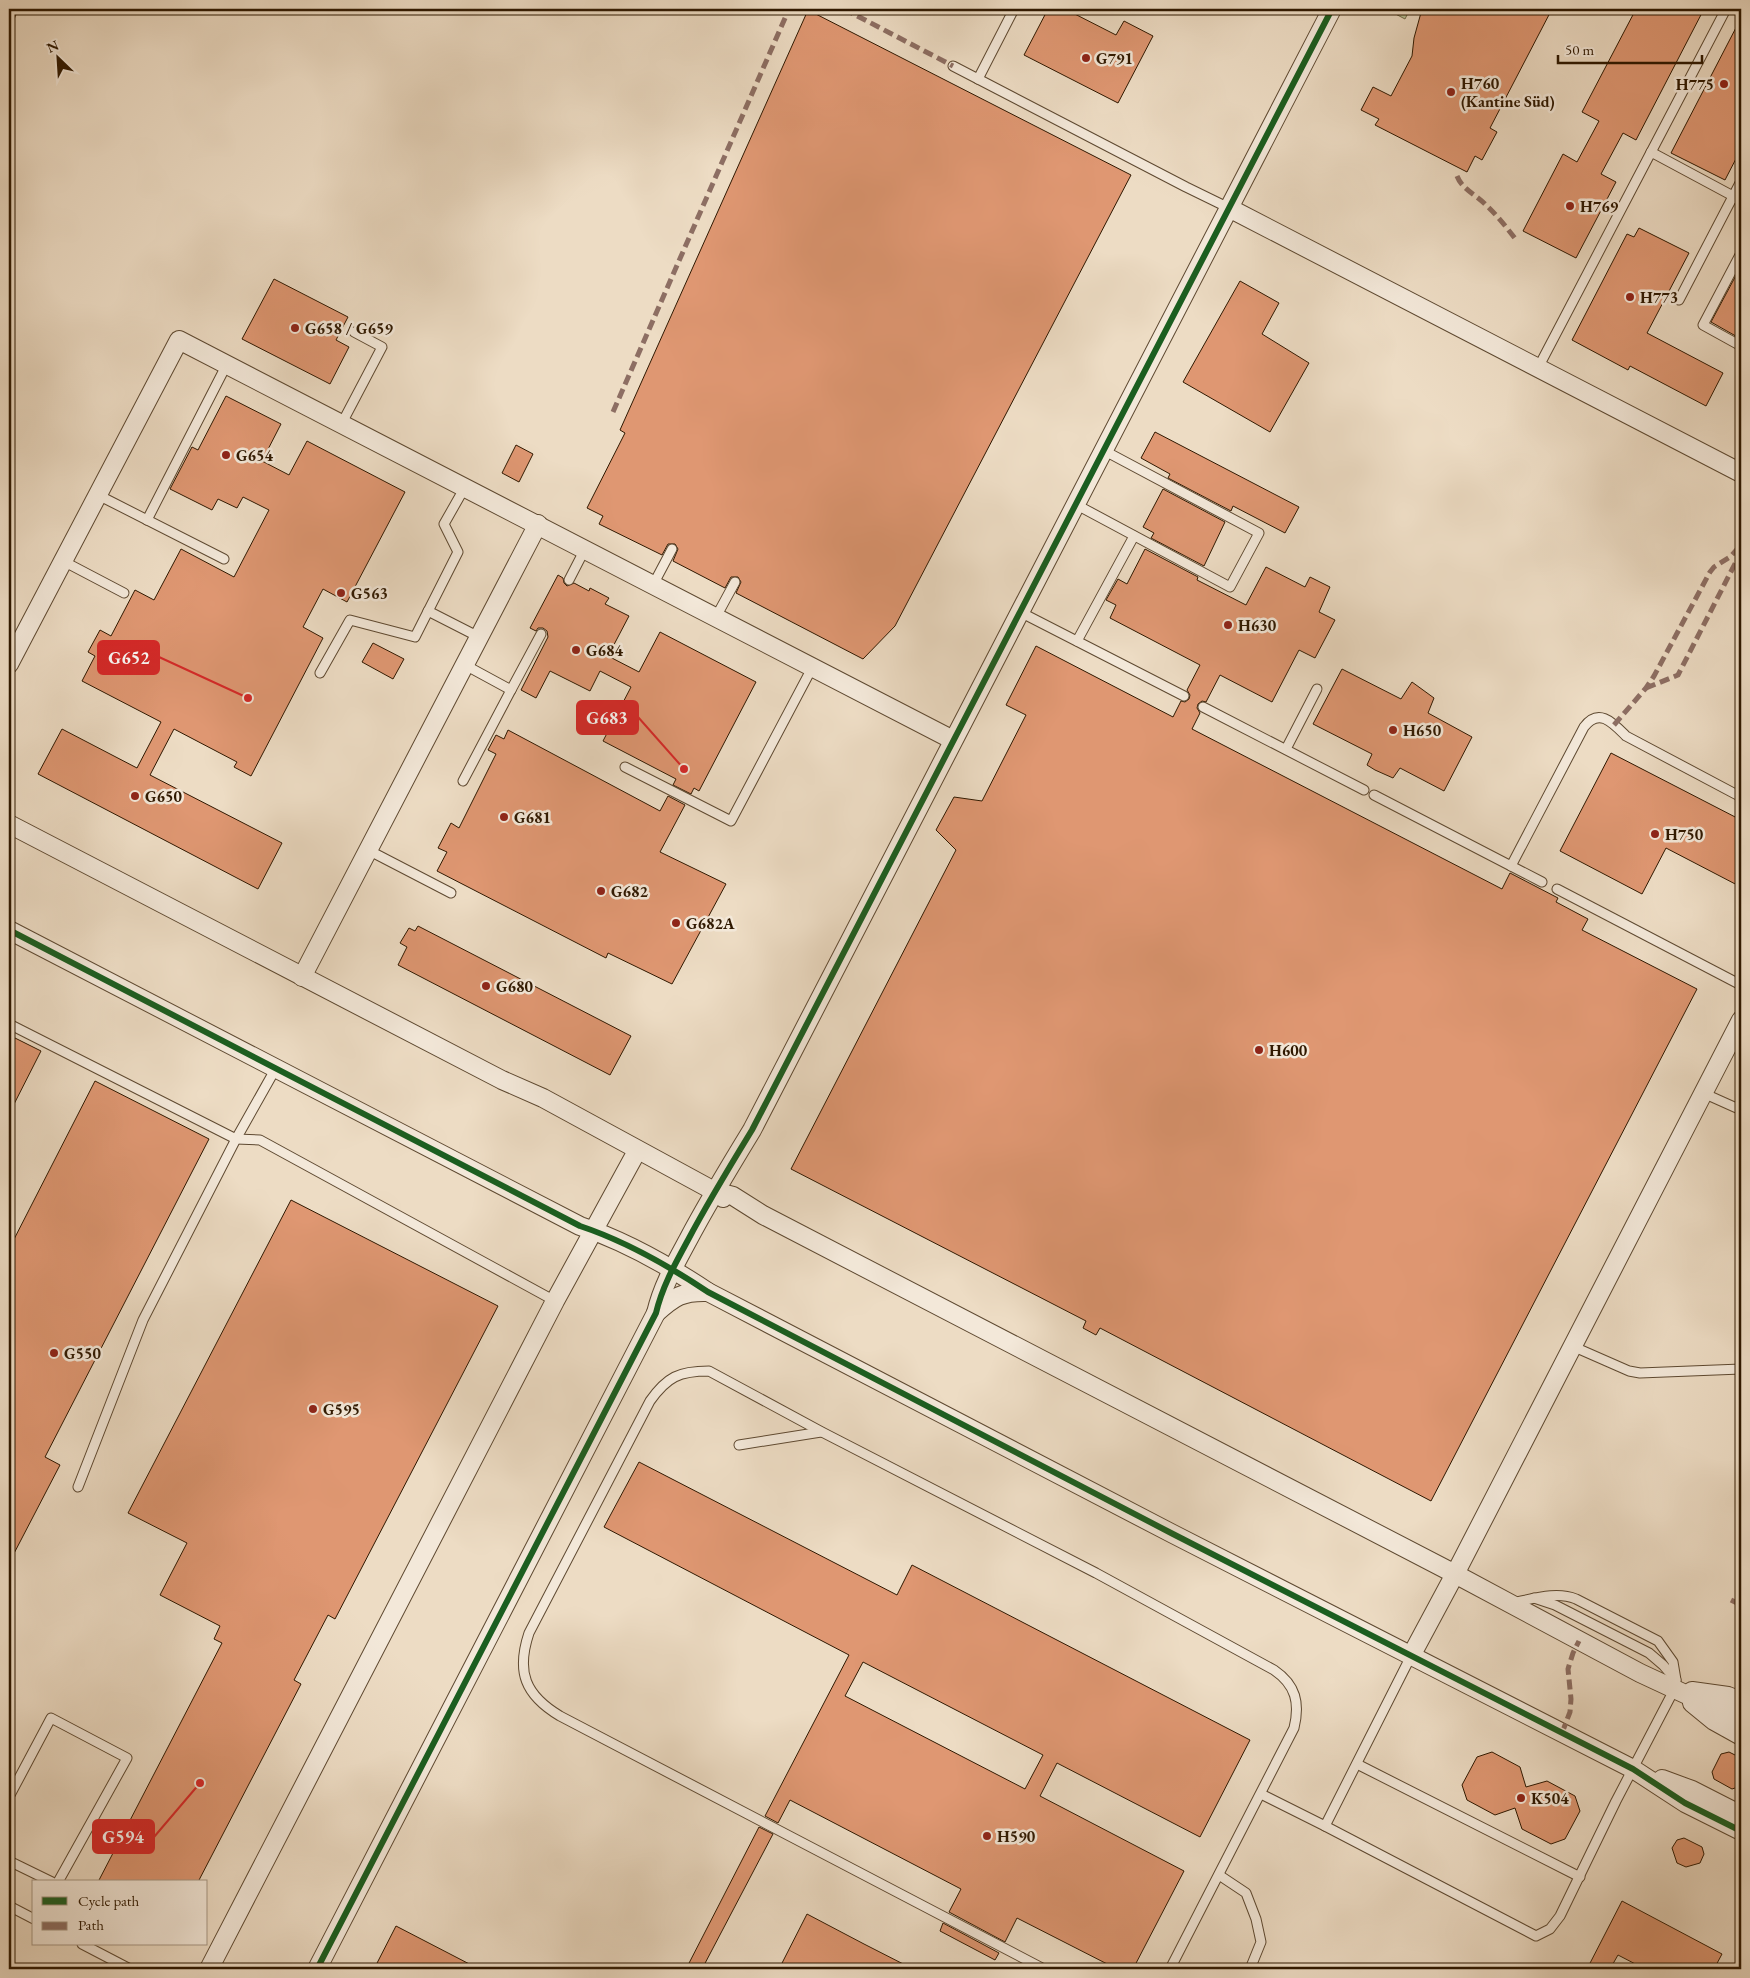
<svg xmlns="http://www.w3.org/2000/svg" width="1750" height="1978" viewBox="0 0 1750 1978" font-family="'EB Garamond',serif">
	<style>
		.green { fill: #b7c095; stroke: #736c4a }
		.building { fill: #df9772; stroke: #2f1800; fill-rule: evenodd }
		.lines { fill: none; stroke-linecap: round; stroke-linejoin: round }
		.lane-casing { stroke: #5e4931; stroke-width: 11 }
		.street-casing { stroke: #5e4931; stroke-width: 20 }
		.lane { stroke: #f3e8d9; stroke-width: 9 }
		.street { stroke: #f3e8d9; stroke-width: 18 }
		.quiet { stroke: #8d6e63; stroke-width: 5; stroke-dasharray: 10 5; stroke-linecap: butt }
		.cycleway-casing { stroke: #f3e8d9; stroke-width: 9 }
		.cycleway { stroke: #1b5e20; stroke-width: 6 }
		.poi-dot { fill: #8f2418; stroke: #f3e8d9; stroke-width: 2 }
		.labels { text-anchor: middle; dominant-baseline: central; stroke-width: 5; stroke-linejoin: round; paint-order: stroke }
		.poi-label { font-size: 16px; font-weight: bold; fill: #2f1800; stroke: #f3e8d9; text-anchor: start }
		.leader { fill: none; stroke: #d62828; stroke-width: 2 }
		.callout-dot { fill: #d62828; stroke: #f3e8d9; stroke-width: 2 }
		.callout { fill: #d62828; stroke: #d62828; stroke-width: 2 }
		.callout-label { font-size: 18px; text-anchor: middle; font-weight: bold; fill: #fff }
	</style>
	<rect width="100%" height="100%" fill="#eddcc4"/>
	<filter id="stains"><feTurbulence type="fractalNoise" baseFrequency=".004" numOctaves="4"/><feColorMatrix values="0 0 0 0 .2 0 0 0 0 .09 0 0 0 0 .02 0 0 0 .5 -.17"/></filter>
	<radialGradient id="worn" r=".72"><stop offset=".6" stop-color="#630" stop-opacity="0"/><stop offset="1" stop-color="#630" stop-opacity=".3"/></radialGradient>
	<polygon class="green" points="1386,9 1410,9 1405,19"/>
	<g class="building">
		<polygon points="1048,9 1065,9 1116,35 1124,21 1153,36 1118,103 1024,55"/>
		<polygon points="1422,9 1552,9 1490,128 1497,132 1482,160 1475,156 1467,172 1375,125 1379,119 1361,110 1373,87 1391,96 1412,56 1414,38"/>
		<polygon points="1636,9 1704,9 1636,140 1623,133 1601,174 1616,182 1576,258 1523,231 1563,154 1577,162 1599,121 1582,112"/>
		<polygon points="808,10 1131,175 895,626 863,659 736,593 741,582 738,577 731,577 725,588 673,561 678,549 675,544 668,544 662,555 599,524 603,516 587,508 625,433 620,430"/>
		<polygon points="1741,18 1741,149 1725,180 1671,153"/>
		<polygon points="1639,228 1689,253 1647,333 1723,373 1706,406 1630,366 1628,370 1572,340 1627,234 1634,237"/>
		<polygon points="1741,266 1741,339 1711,322"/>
		<polygon points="274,279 348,317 336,340 349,347 330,384 242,339"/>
		<polygon points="1240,281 1279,303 1262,334 1309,363 1270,432 1183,382"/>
		<polygon points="226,396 281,424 262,461 289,475 307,441 405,492 347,602 323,589 303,627 323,638 251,776 234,767 237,762 174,729 150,775 282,843 258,889 38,774 62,729 137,768 161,722 82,681 95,656 88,652 100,630 111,636 135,590 154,600 181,549 234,577 269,510 243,497 237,508 218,499 212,510 170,489 192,447 198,450"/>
		<polygon points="1155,432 1299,507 1285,533 1233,506 1231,511 1168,478 1170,474 1141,458"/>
		<polygon points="516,445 533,454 519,482 502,473"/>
		<polygon points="1163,489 1225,522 1204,566 1151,538 1154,533 1143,527"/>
		<polygon points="1145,549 1198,577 1197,580 1246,605 1266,567 1305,587 1310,577 1330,587 1319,612 1335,620 1315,658 1299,650 1272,702 1220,675 1206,702 1202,701 1198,704 1197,708 1200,713 1192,729 1502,889 1510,873 1558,898 1556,902 1588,919 1582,930 1697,989 1431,1501 1100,1328 1096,1335 1083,1328 1086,1321 791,1169 956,850 936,830 954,797 982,801 1026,715 1006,705 1036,646 1173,717 1181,701 1185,702 1189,699 1190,695 1187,690 1200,665 1110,618 1116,605 1106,600 1118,579 1127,584"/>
		<polygon points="558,575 563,578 564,583 567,586 574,583 589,591 590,588 609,598 605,604 629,616 608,656 639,672 660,632 756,682 699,791 694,788 691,794 673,785 676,779 603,741 631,687 600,671 590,691 550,671 536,698 521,690 548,637 547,631 543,628 538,628 536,631 530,628"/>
		<polygon points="373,643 404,659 393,679 362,662"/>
		<polygon points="1342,669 1401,699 1412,682 1434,698 1428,713 1472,737 1444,791 1400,768 1393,778 1375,770 1367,765 1372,754 1313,724"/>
		<polygon points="508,730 660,811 668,796 685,805 660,852 726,884 672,984 608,953 606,958 437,871 447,852 438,848 451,823 459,828 496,754 488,750 496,735 504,739"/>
		<polygon points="1611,753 1741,820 1741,887 1666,848 1642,894 1560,851"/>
		<polygon points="418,926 631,1036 610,1075 398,965 407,947 400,943 409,928 415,931"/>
		<polygon points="9,1035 41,1051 9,1114"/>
		<polygon points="95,1081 209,1139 45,1457 60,1465 9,1563 9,1249"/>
		<polygon points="291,1200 498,1306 335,1619 328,1615 294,1680 301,1684 198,1882 98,1882 222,1643 214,1639 220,1626 160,1595 187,1543 128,1513"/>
		<path d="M639 1462 897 1595 912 1565 1250 1740 1200 1837 1057 1763 1040 1796 1184 1871 1133 1969H1117L1017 1918 1005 1942 949 1912 961 1889 790 1800 778 1823 765 1816 849 1655 604 1527ZM863 1662 1043 1755 1025 1789 845 1696Z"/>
		<polygon points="1492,1752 1520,1767 1526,1787 1547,1781 1575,1796 1580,1811 1565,1839 1551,1844 1522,1829 1515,1808 1495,1815 1467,1800 1462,1785 1477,1757"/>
		<polygon points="1729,1752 1741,1758 1741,1786 1732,1789 1714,1779 1712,1772 1721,1754"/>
		<polygon points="759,1827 773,1834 702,1969 686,1969"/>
		<polygon points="1684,1838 1702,1847 1704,1854 1700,1863 1686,1867 1677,1863 1672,1848 1677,1840"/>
		<polygon points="1622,1901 1722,1954 1714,1969 1645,1969 1618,1955 1610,1969 1587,1969"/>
		<polygon points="807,1914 864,1944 913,1969 779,1969"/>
		<polygon points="943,1923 999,1953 995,1960 940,1931"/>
		<polygon points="396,1926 479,1969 374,1969"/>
	</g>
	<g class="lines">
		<defs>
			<g id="lane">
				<polyline points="9,18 13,9"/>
				<polyline points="953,66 1186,187 1229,208"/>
				<polyline points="978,79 1014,9"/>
				<polyline points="1651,152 1733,196 1741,202"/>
				<polyline points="1741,253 1703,325 1741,346"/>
				<polyline points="1679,300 1741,181"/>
				<polyline points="1538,368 1726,9"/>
				<polyline points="342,423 382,347 354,332"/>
				<polyline points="98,495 224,559"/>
				<polyline points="1075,504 1230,587 1259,533 1103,450"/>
				<polyline points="147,520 227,364"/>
				<polyline points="63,561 124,593"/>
				<polyline points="569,580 585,549"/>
				<polyline points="653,585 672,549"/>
				<polyline points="428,611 479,637"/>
				<polyline points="1020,612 1184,696"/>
				<polyline points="716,617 735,582"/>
				<polyline points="1077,641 1134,536"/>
				<polyline points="465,665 511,690 541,634"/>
				<polyline points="320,673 350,620 415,637 458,552 444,524 465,487"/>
				<polyline points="1203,707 1364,790"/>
				<polyline points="1286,749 1317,689"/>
				<polyline points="625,767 731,821 812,668"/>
				<polyline points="463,781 511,690"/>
				<polyline points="1374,795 1542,882"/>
				<polyline points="368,850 451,893"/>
				<path d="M1511 866 1584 727C1599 707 1613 723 1626 736L1741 797"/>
				<polyline points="1557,889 1741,985"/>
				<polyline points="9,1024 236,1139 260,1140 555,1301"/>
				<polyline points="1703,1093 1741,1110"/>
				<polyline points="1572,1346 1629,1371 1640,1373 1741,1369"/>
				<polyline points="739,1445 821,1432"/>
				<polyline points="78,1487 143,1320 236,1139 276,1068"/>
				<path d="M1512 1603C1533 1599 1556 1591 1576 1599L1658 1641 1673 1662 1676 1680"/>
				<polyline points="1357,1764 1580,1877"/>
				<polyline points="1261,1794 1325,1826 1411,1656"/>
				<polyline points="9,1797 51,1718 127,1758 58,1882"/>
				<polyline points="1325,1826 1536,1936 1550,1929 1560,1916 1616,1801 1675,1688 1676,1680 1663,1665 1649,1653 1555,1605 1534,1598"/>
				<polyline points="9,1861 52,1882"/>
				<polyline points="1219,1875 1246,1893 1256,1919 1261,1942 1250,1969"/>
				<polyline points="9,1906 34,1919"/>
				<polyline points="82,1944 130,1969"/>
				<path d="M1044 1969 560 1716C525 1695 516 1672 529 1633L650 1401C667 1377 679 1371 709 1371L822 1432 1096 1573 1274 1670C1296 1685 1300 1703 1294 1728L1170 1969"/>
			</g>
			<g id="street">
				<polyline points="1229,208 1741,473"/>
				<polyline points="9,664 179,340 953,740"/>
				<polyline points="9,824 502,1080 543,1098 714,1191 723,1198"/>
				<path d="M9 930 580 1226C625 1241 669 1266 708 1292L1173 1534 1633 1769 1685 1803 1741 1831"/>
				<polyline points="302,977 538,524"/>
				<polyline points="714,1191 733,1196 763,1215 1455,1574 1640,1673 1741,1720"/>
				<path d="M656 1313C674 1297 682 1291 708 1292"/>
				<polyline points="1411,1656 1455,1574 1741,1020"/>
				<polyline points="1692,1691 1728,1696 1741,1701"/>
				<polyline points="1692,1703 1714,1721 1741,1736"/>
				<polyline points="1662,1779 1692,1790 1741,1815"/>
				<polyline points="209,1969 555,1301 637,1151"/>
				<path d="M317 1969 656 1313C662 1287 675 1264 688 1240 708 1202 730 1166 752 1130L1332 9"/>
			</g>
		</defs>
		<use href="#lane" class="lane-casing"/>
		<use href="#street" class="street-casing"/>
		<use href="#lane" class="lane"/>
		<use href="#street" class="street"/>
		<g class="quiet">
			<polyline points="844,9 953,66"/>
			<path d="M1457 176C1462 189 1475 194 1485 204 1497 215 1507 228 1517 241"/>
			<polyline points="613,412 789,9"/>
			<polyline points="1646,688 1678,675 1741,552"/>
			<polyline points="1614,725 1646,688 1654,676 1710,572 1714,567 1730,557 1741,545"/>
			<polyline points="1731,1600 1741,1605"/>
			<polyline points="1562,1733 1570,1712 1571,1699 1568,1669 1573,1653 1579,1641"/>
		</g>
		<defs>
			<g id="cycleway">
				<path d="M9 930 580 1226C625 1241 669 1266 708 1292L1173 1534 1633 1769 1685 1803 1741 1831"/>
				<path d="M317 1969 656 1313C662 1287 675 1264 688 1240 708 1202 730 1166 752 1130L1332 9"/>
			</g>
		</defs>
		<use href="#cycleway" class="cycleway-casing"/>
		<use href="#cycleway" class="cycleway"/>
	</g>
	<g class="poi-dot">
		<circle cx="1086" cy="58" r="5"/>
		<circle cx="1724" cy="84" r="5"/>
		<circle cx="1451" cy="92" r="5"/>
		<circle cx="1570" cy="206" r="5"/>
		<circle cx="1630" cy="297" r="5"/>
		<circle cx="295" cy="328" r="5"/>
		<circle cx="226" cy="455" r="5"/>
		<circle cx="341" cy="593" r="5"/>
		<circle cx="1228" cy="625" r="5"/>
		<circle cx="576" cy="650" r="5"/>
		<circle cx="1393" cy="730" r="5"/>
		<circle cx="135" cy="796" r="5"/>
		<circle cx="504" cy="817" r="5"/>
		<circle cx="1655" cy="834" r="5"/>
		<circle cx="601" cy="891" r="5"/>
		<circle cx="676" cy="923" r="5"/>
		<circle cx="486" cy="986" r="5"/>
		<circle cx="1259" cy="1050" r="5"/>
		<circle cx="54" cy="1353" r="5"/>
		<circle cx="313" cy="1409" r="5"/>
		<circle cx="1521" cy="1798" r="5"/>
		<circle cx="987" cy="1836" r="5"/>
	</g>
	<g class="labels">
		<g class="poi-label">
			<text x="1096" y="58">G791</text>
			<text x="1461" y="83">H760<tspan x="1461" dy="18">(Kantine Süd)</tspan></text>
			<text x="1714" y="84" text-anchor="end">H775</text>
			<text x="1580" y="206">H769</text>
			<text x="1640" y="297">H773</text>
			<text x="305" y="328">G658 / G659</text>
			<text x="236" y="455">G654</text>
			<text x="351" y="593">G563</text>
			<text x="1238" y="625">H630</text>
			<text x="586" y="650">G684</text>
			<text x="1403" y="730">H650</text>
			<text x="145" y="796">G650</text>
			<text x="514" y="817">G681</text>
			<text x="1665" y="834">H750</text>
			<text x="611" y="891">G682</text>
			<text x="686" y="923">G682A</text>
			<text x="496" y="986">G680</text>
			<text x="1269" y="1050">H600</text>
			<text x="64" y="1353">G550</text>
			<text x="323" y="1409">G595</text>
			<text x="1531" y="1798">K504</text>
			<text x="997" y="1836">H590</text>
		</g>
	</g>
	<path class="leader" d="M248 698L159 657M684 769L638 717M200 1783L154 1837"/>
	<g class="callout-dot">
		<circle cx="248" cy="698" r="5"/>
		<circle cx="684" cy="769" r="5"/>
		<circle cx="200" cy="1783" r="5"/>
	</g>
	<g class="callout">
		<rect x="98" y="641" width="61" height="33" rx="5"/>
		<rect x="577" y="701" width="61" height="33" rx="5"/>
		<rect x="93" y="1820" width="61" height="33" rx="5"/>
	</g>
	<g class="callout-label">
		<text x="129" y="664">G652</text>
		<text x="607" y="724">G683</text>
		<text x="123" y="1843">G594</text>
	</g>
	<rect width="1750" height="1978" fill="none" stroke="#eddcc4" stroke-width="30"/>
	<rect x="10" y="10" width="1730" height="1958" fill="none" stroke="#2f1800" stroke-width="2.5"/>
	<rect x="15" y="15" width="1720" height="1948" fill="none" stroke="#2f1800"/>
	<rect x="32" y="1880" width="175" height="65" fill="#f3e8d9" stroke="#a59582"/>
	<rect x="42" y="1897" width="25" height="8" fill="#1b5e20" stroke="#a59582"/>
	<text x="78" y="1906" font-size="15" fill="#2f1800">Cycle path</text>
	<rect x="42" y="1922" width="25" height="8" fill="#8d6e63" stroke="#a59582"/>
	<text x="78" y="1930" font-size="15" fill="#2f1800">Path</text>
	<g transform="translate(58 58) rotate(335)" stroke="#f3e8d9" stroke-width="4" paint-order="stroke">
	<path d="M0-4L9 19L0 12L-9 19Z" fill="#2f1800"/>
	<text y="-8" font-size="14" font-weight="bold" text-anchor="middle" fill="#2f1800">N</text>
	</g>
	<path d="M1558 55v8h144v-8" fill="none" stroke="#2f1800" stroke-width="2.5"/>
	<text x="1565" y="55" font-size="15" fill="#2f1800" stroke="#f3e8d9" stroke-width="4" paint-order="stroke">50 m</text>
	<rect width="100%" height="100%" filter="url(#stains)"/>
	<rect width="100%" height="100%" fill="url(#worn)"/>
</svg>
